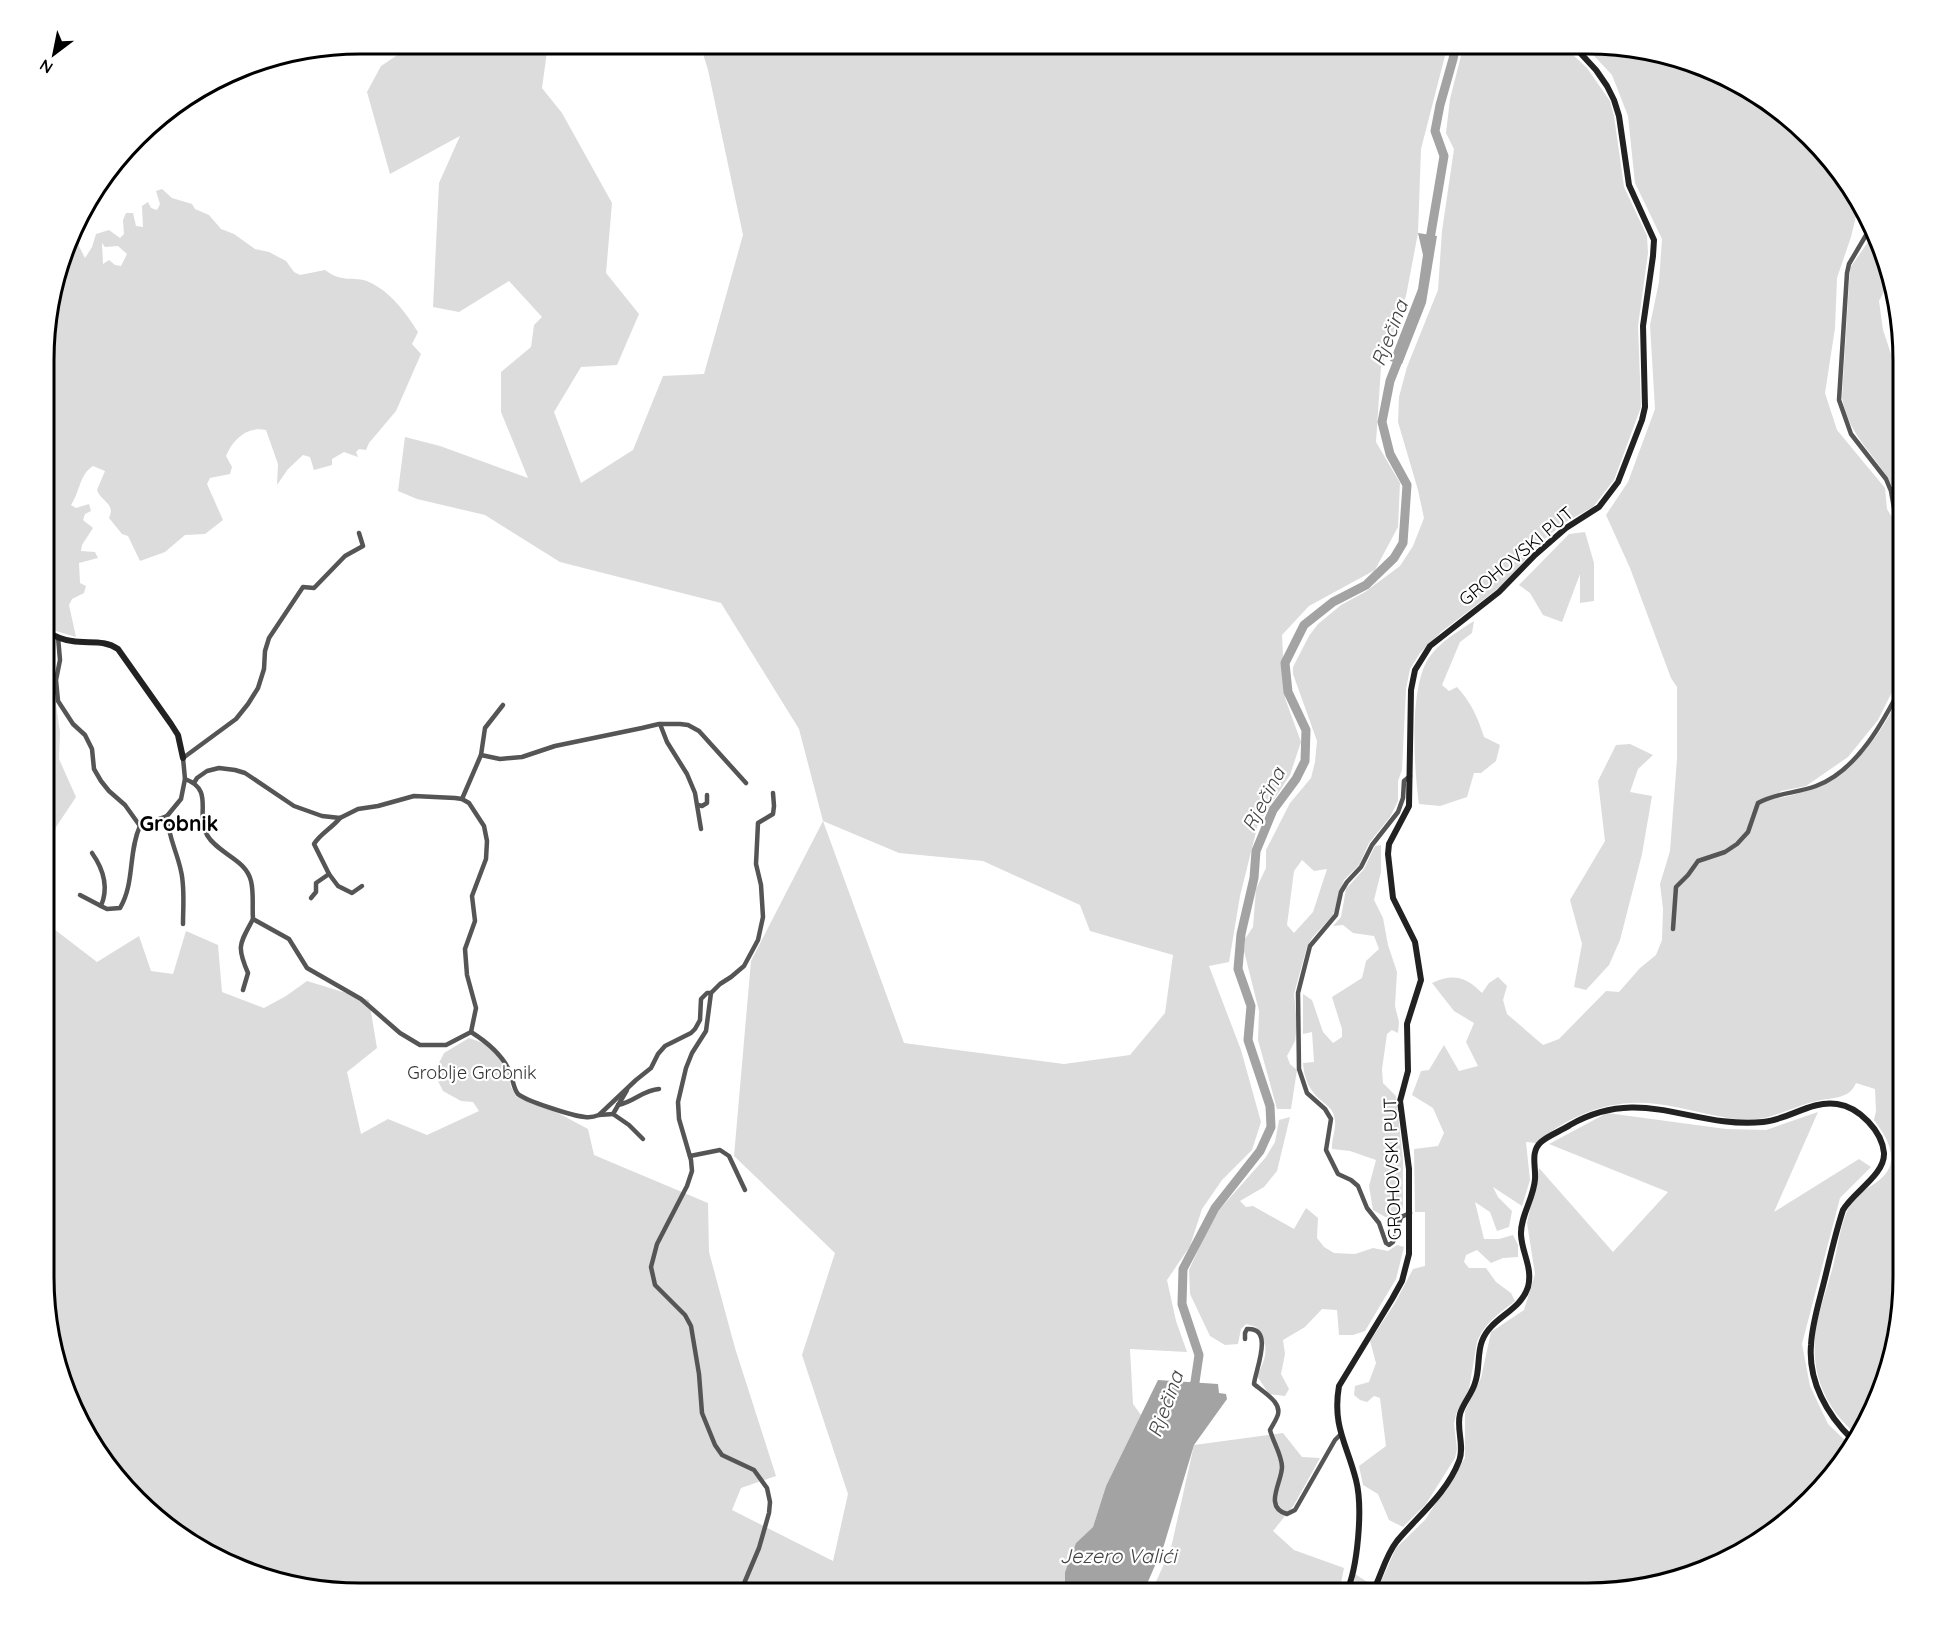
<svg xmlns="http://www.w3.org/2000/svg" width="1947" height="1637" viewBox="0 0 1947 1637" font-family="Quicksand,sans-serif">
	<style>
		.green { fill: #dcdcdc; fill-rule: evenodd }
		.water { fill: #a3a3a3 }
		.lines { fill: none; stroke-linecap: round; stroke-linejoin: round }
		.river { stroke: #a3a3a3; stroke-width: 9 }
		.street { stroke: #555; stroke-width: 4.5 }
		.secondary { stroke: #222; stroke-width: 6 }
		.labels { text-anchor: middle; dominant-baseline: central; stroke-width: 4.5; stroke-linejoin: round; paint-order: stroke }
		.street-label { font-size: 18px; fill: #000; stroke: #fff }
		.park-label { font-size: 18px; fill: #333; stroke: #fff }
		.water-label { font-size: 20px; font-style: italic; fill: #444; stroke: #fff }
		.quarter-label { font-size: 21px; font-weight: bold; fill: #000; stroke: #fff }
		.rim { fill: none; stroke: #000; stroke-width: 3 }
	</style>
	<rect width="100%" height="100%" fill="#fff"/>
	<g class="green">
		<path d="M414 44H548L542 88 562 113 612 203 606 273 639 314 617 365 581 367 554 412 581 483 633 450 663 376 704 374 743 235 708 70 700 44H1448L1421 149 1418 233 1406 296 1381 367 1376 442 1400 483 1398 527 1375 570 1309 606 1282 635 1285 698 1301 742 1290 775 1258 824 1240 896 1229 962 1209 966 1241 1050 1261 1122 1252 1150 1222 1180 1202 1209 1190 1246 1167 1280 1176 1321 1187 1352 1130 1349 1133 1404 1141 1415 1106 1486 1093 1527 1076 1543 1065 1572V1593H360L238 1569 136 1501 68 1399 44 1298 46 667 52 676 60 732 59 759 76 797 56 827 47 867 54 929 97 962 139 936 151 971 173 974 186 931 218 945 222 992 264 1008 286 996 307 981 369 1000 377 1048 347 1072 361 1134 388 1119 427 1135 479 1111 473 1102 461 1101 443 1091 438 1081 436 1069 444 1053 469 1038 483 1043 493 1050 507 1068 511 1087 517 1097 560 1114 588 1129 594 1155 708 1203 709 1252 735 1348 776 1476 741 1488 732 1510 833 1561 848 1494 802 1355 835 1253 734 1156 751 961 823 821 799 729 721 603 560 562 485 515 417 499 398 491 405 437 440 446 528 478 501 412V372L531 347 534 325 542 317 509 281 459 312 433 307 439 183 460 136 390 174 367 92 381 66ZM823 821 899 853 983 861 1080 905 1090 931 1173 955 1165 1013 1130 1055 1064 1064 904 1043Z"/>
		<path d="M1464 44H1568L1571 53 1587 68 1610 101 1614 116 1624 187 1647 236 1648 253 1638 326 1641 407 1614 480 1593 507 1564 523 1547 537 1530 553 1513 575 1496 590 1441 632 1420 653 1410 669 1406 689 1402 770 1398 781V801L1390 817 1369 843 1359 865 1344 880 1333 915 1312 938 1307 947 1294 994 1297 1025 1295 1041 1287 1056 1290 1064 1297 1070 1291 1109H1277L1258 1040 1259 1011 1244 951 1245 939 1253 927 1256 889 1266 868V850L1290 803 1311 778 1315 762 1317 741 1293 674V667L1309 636 1318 624 1341 605 1365 592 1400 566 1413 546 1424 518 1418 490 1398 422 1399 397 1407 367 1438 290 1442 231 1454 149 1446 133 1450 99ZM1302 860 1314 871 1327 869 1313 912 1294 933 1287 925 1294 871Z"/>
		<path d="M1583 44H1608L1727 76 1811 136 1859 203 1851 237 1837 278 1835 328 1825 393 1837 430 1885 488 1887 509 1903 536V614L1900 624 1899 678 1878 720 1848 757 1806 786 1781 791 1773 799C1843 788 1872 751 1903 690V1277L1879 1399 1856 1434C1819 1403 1807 1360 1819 1314 1823 1299 1828 1284 1832 1270 1838 1249 1840 1222 1851 1203 1862 1186 1888 1183 1891 1161 1893 1146 1882 1131 1874 1120L1876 1111 1875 1089 1856 1083C1849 1100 1832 1097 1817 1101 1793 1106 1773 1120 1747 1120 1708 1118 1669 1100 1630 1103 1595 1105 1562 1121 1536 1143L1526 1142 1530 1180 1522 1206 1493 1187 1498 1197 1512 1211 1509 1227 1497 1231 1490 1212 1475 1202 1484 1239H1499L1513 1235 1518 1245V1257L1503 1258 1491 1263 1477 1250 1466 1255 1464 1262 1469 1268H1486L1496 1282 1511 1293 1515 1301C1500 1313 1485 1322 1477 1342L1469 1389 1456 1414 1454 1424 1457 1449 1455 1458 1426 1504 1403 1527 1389 1520 1378 1494 1363 1485 1359 1466 1386 1446 1380 1398 1374 1396 1367 1402 1360 1400 1354 1395 1355 1386 1369 1382 1376 1363 1370 1341 1395 1303 1413 1269 1425 1266V1212H1415L1414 1149 1438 1146 1444 1133 1433 1108 1412 1095 1421 1071 1429 1070 1444 1045 1459 1071 1478 1066 1466 1042 1474 1023 1454 1011 1432 983C1454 973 1466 977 1482 993L1489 983 1498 977 1507 986 1503 1000 1507 1014 1543 1045 1559 1039 1606 991 1619 992 1640 968 1656 955 1662 940 1663 909 1660 884 1670 851 1677 759V687L1671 678 1630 568 1606 515 1628 482 1655 409 1650 325 1659 282 1662 239 1635 183 1628 116 1612 75Z"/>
		<path d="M162 189 172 198 192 204 195 209 209 215 221 229 234 234 255 249 269 252 286 261 294 272 300 275 325 270C343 284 353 275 369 282 391 292 406 313 418 332L412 344 421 354 396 411 369 443 366 450 359 449 356 452 358 457 344 452 332 459V465L314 470 310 457 303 455 288 469 277 485 278 464 266 430C247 426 233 439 226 456L232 467 230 474 210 478 207 484 223 520 205 534 185 535 165 552 140 561 128 536 122 534 109 518C116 503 101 502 97 490L105 471 93 466C79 475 80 492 71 505L76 508 89 504 91 511 85 514 83 520 93 528 82 545 81 551 95 552 98 558 79 563 80 583 86 586 84 593 72 599 69 605 76 637 46 628V318L75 232 79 246 85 258 92 247 96 234 109 230 120 238 124 234 123 220 126 213H133L136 226 143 227 142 206 148 202 151 208 157 210 160 204 156 191ZM102 243 105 247 118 246 127 254 121 266 115 265 109 260 103 264Z"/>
		<path d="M1876 240 1888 284 1879 301 1883 330 1903 390V515C1897 505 1897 494 1891 484 1873 451 1850 438 1842 398L1850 268 1868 242Z"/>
		<polygon points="1585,532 1594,563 1594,601 1580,603 1580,574 1562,622 1543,615 1530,593 1519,585 1569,534"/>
		<path d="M1474 621 1472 633 1460 642 1442 685 1449 691 1457 687C1471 702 1478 718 1484 737L1500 745 1496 761 1481 773H1474L1467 797 1440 806 1419 804C1414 768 1409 690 1428 659 1439 642 1457 632 1474 621Z"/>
		<polygon points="1630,744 1653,755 1638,769 1630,792 1652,796 1642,854 1620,940 1609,965 1586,990 1574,987 1582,944 1570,900 1605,841 1598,781 1616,745"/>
		<path d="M1381 845V872L1374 900 1383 918 1388 945 1397 972 1395 1006 1399 1022 1398 1033 1392 1030 1387 1034 1382 1069 1383 1083 1396 1096 1403 1160V1208L1394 1222 1373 1210 1369 1186 1376 1160 1350 1151 1332 1149C1331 1138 1338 1127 1334 1116 1332 1108 1327 1106 1322 1101 1310 1092 1304 1079 1303 1063L1314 1062 1312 1032 1303 1034V994L1312 1000 1323 1032 1333 1043 1342 1037V1029L1332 997 1362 978 1366 961 1379 949 1374 936 1353 933 1343 925 1333 926 1341 917 1346 889 1364 869 1375 846Z"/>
		<polygon points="1818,1112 1774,1212 1859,1159 1871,1167 1840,1198 1802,1344 1810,1386 1828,1424 1849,1444 1811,1501 1709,1569 1608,1593 1376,1593 1396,1548 1425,1520 1465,1458 1465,1411 1481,1378 1491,1332 1524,1310 1535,1274 1527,1223 1539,1168 1613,1252 1668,1192 1549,1144 1607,1113 1726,1129 1766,1130"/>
		<path d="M1290 1117 1277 1171 1264 1187 1240 1201 1246 1207 1253 1206 1294 1229 1306 1208 1318 1218 1317 1238 1324 1247 1334 1253 1355 1254 1373 1248 1388 1251 1397 1245 1404 1247 1396 1279 1365 1331 1353 1335H1339L1337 1310 1322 1309 1305 1327 1283 1340 1285 1354 1281 1374 1289 1389 1285 1396 1269 1394 1257 1376C1267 1356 1270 1346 1256 1327L1246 1324 1241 1329 1238 1344 1225 1345 1210 1336 1190 1294 1189 1270 1204 1237 1219 1210 1266 1157 1275 1142 1279 1120Z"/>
		<polygon points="1283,1433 1302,1457 1320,1458 1294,1505 1273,1531 1294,1550 1344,1568 1339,1593 1151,1593 1171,1548 1194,1445"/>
		<polygon points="1355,1574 1372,1585 1367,1593 1353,1593"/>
	</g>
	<g class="water">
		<polygon points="1418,233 1437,236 1426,303 1402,364 1390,361 1418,289 1423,255"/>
		<polygon points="1158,1380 1218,1384 1219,1393 1226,1394 1227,1399 1194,1445 1164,1545 1143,1593 1065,1593 1065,1572 1076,1543 1093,1527 1106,1486"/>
	</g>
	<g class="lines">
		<g class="river">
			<polyline points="1429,245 1444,156 1435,131 1440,105 1453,59 1456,44"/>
			<polyline points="1190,1393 1195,1382 1199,1355 1182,1304 1183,1269 1215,1208 1260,1151 1271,1127 1270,1106 1248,1040 1251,1006 1238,969 1241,934 1254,878 1256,851 1273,810 1296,779 1305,761 1306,730 1288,692 1285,663 1304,625 1333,602 1366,585 1394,558 1403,543 1407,485 1390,454 1382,422 1390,381 1401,353"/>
		</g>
		<g class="street">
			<polyline points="1872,225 1849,264 1847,273 1839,400 1851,434 1886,479 1891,491 1894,508 1903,523"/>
			<polyline points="58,637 60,660 56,680 58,701 73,724 85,735 92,749 94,769 101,781 109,791 125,805 140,826"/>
			<polyline points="660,724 667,742 687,774 695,793 701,829"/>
			<polyline points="481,755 485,728 503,705"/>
			<polyline points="1410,776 1404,781 1403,798 1398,812 1372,845 1361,867 1347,882 1341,892 1336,915 1310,946 1298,993 1299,1069 1307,1093 1325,1109 1331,1119 1326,1150 1338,1174 1351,1180 1358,1186 1367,1208 1379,1223 1386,1243 1389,1245 1393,1242 1401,1217 1410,1213"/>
			<path d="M194 783 197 778 207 771 219 768 235 770 245 773 294 806 322 816 340 818 358 809 378 806 414 796 455 798 462 799 469 803 484 826 487 841 486 859 472 896 475 921 465 949 467 975 476 1008 471 1032 446 1045H420L400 1033 361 999 307 968 289 939 253 919C252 907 254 893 251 881 246 859 218 854 207 835 195 813 215 790 185 779L183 758 236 719 248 704 258 688 264 669 265 651 269 638 303 587 314 588 345 556 363 546 359 533"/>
			<polyline points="462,799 481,755 500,759 522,757 555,746 642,728 659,724 680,724 688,725 699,731 746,783"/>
			<polyline points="698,805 702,806 707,803 707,795"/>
			<path d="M92 853C104 870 109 887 101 906L107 909 120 908C135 883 128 852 140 826L167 816"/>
			<polyline points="329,874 338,886 352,893 362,886"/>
			<polyline points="80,895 101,906"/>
			<path d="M311 898 316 892V883L329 874 314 844C320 834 332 828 340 818"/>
			<path d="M183 924C183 907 185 888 181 871 177 852 168 836 167 816L181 799 185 779"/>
			<path d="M1673 929 1676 887 1688 875 1698 861 1725 852 1737 844 1748 832 1758 803C1775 793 1798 793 1816 786 1857 771 1884 721 1903 683"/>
			<path d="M243 990 248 973C236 945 240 944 253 919"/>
			<path d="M471 1032C487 1042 502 1054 510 1072 513 1079 513 1088 518 1094 526 1101 573 1116 585 1117 590 1118 594 1117 599 1115L636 1080 651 1068 658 1054 665 1046 691 1033 695 1029 700 1020 701 999 707 993H711"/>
			<path d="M618 1105C634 1102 643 1090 659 1089"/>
			<polyline points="613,1114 629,1125 643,1139"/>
			<polyline points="599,1115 613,1114 627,1090"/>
			<polyline points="690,1156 720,1150 729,1156 745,1190"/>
			<path d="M1245 1339V1333L1247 1329C1275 1327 1255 1371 1254 1384 1263 1392 1284 1403 1277 1417 1275 1422 1272 1426 1270 1430 1273 1442 1282 1455 1282 1467 1282 1482 1263 1507 1287 1514L1295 1510 1335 1440 1340 1435"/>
			<polyline points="740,1593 759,1548 769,1513 770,1502 767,1488 754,1470 722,1455 715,1445 702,1413 699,1374 691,1326 685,1315 655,1285 651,1267 657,1244 687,1186 692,1171 691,1160 679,1119 678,1102 686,1068 692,1053 706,1031 711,993 720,984 731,977 744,966 758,940 763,917 761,885 756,864 758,823 773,814 774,806 773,793"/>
		</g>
		<g class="secondary">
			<path d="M46 631C54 636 62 640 72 641 88 644 104 639 118 649L171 724 178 735 183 758"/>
			<path d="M1346 1593C1358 1568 1363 1507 1356 1480 1347 1444 1332 1426 1339 1386L1392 1299 1402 1281 1409 1254V1169L1400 1101 1408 1071 1407 1024 1421 980 1415 942 1393 898 1388 854 1389 844 1409 806 1411 690 1415 670 1430 646 1499 592 1535 555 1566 528 1599 507 1618 482 1642 420 1645 407 1643 326 1653 256 1654 240 1629 185 1619 116 1614 100 1607 86 1596 70 1572 44"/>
			<path d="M1372 1593C1381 1577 1385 1556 1397 1541 1418 1516 1447 1493 1459 1461 1465 1446 1456 1429 1460 1414 1463 1403 1472 1394 1475 1383 1480 1370 1477 1354 1482 1341 1491 1317 1520 1312 1528 1287 1533 1268 1522 1253 1521 1235 1520 1216 1534 1198 1535 1179 1536 1166 1530 1152 1541 1142 1549 1135 1561 1131 1570 1125 1642 1084 1691 1129 1763 1122 1788 1120 1811 1100 1837 1104 1859 1107 1882 1131 1884 1153 1885 1175 1853 1192 1843 1210 1835 1234 1830 1258 1824 1282 1819 1302 1812 1324 1811 1345 1808 1381 1827 1415 1852 1439"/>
		</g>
	</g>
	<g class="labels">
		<g class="street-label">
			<text transform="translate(1516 556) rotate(-40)">GROHOVSKI PUT</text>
			<text transform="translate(1392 1169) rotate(-92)">GROHOVSKI PUT</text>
		</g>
		<g class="park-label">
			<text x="472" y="1072">Groblje Grobnik</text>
		</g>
		<g class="water-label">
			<text transform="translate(1389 333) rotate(-69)">Rječina</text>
			<text transform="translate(1263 799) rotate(-62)">Rječina</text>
			<text transform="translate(1165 1404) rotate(-70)">Rječina</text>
			<text x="1118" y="1555">Jezero Valići</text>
		</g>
		<g class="quarter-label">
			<text x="179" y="823">Grobnik</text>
		</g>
	</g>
	<path d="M0 0H1947V1637H0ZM360 54H1587A306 306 0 0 1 1893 360V1277A306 306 0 0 1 1587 1583H360A306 306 0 0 1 54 1277V360A306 306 0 0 1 360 54Z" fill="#fff" fill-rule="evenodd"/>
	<path class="rim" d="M360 54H1587A306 306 0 0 1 1893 360V1277A306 306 0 0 1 1587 1583H360A306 306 0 0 1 54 1277V360A306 306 0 0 1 360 54Z"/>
	<g transform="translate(54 54) rotate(212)" stroke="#ffffff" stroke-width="4.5" paint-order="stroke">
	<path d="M0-4.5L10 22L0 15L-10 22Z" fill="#000000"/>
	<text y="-9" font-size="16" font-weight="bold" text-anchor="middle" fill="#000000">N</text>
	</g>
</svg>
